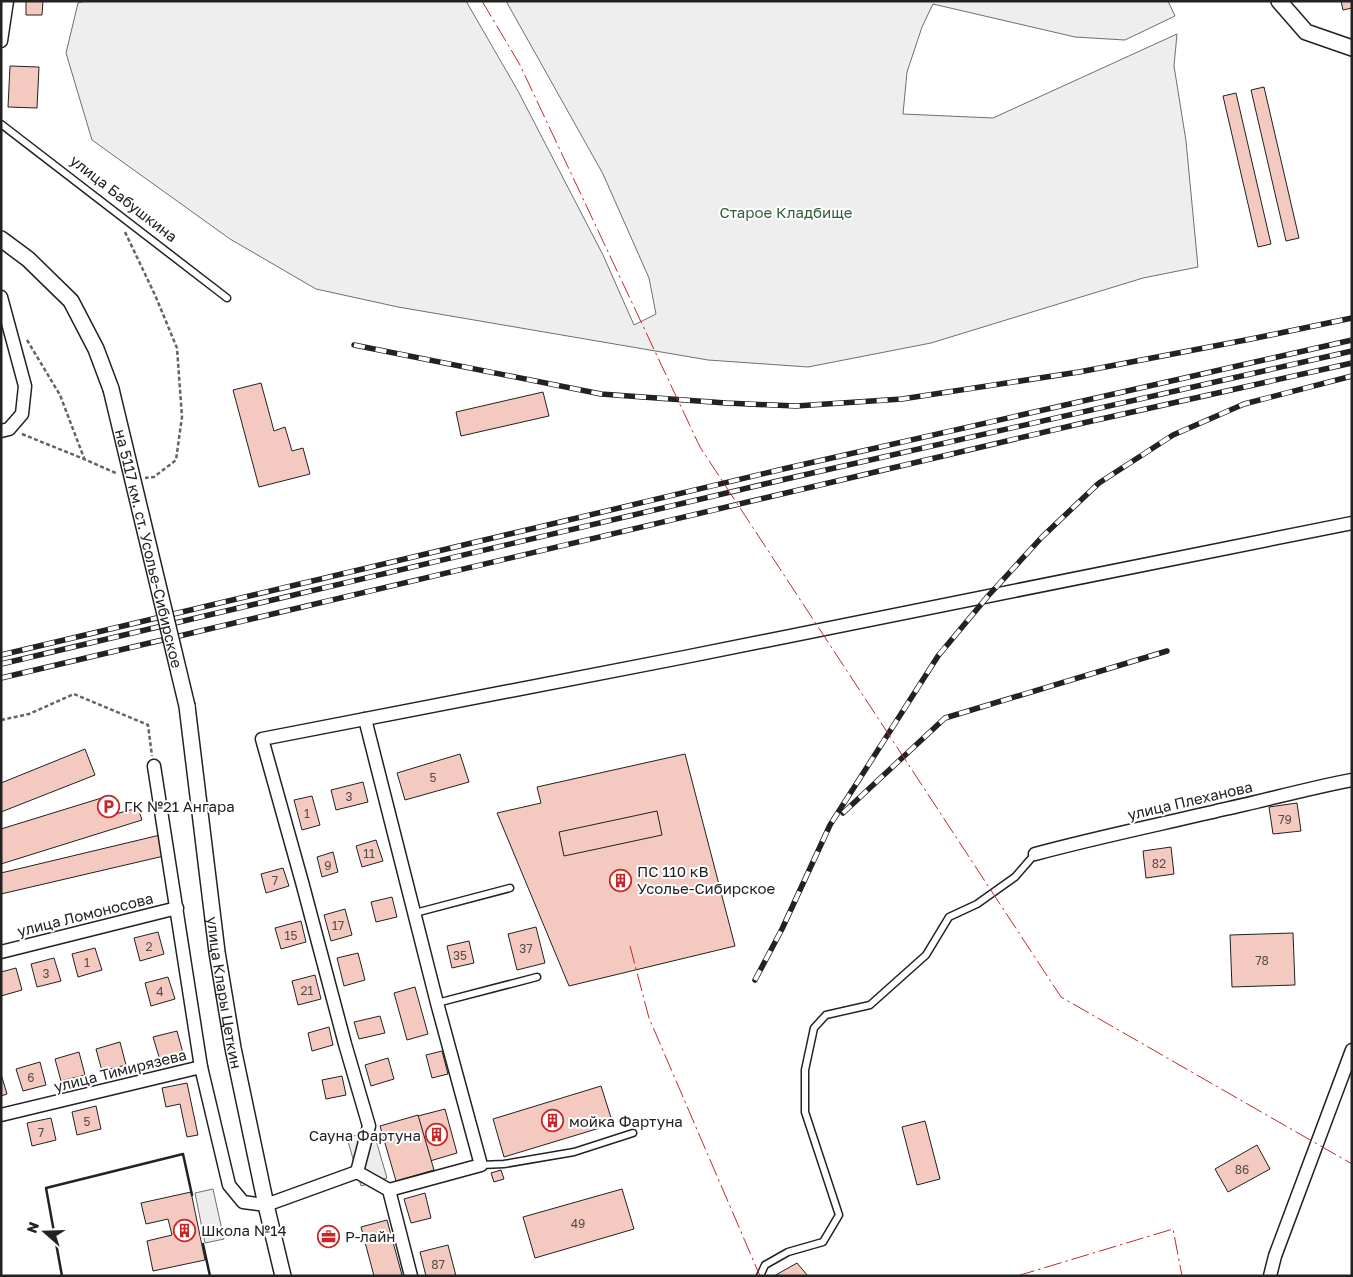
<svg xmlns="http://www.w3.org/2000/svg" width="1353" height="1277" viewBox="0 0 1353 1277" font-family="'Golos Text',sans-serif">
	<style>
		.green { fill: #eee; stroke: #6f6f6f }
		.parking { fill: #ededed; stroke: #6f6f6f }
		.building { fill: #f3c9c0; stroke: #222 }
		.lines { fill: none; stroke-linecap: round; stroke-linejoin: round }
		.service-casing { stroke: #222; stroke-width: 9 }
		.minor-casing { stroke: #222; stroke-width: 15 }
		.tertiary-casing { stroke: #222; stroke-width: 18 }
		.path { stroke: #646464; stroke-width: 2.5; stroke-dasharray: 4 2.5; stroke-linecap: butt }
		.service { stroke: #fff; stroke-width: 6 }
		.minor { stroke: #fff; stroke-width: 12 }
		.tertiary { stroke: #fff; stroke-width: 15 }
		.rail-casing { stroke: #222; stroke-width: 5.5 }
		.rail { stroke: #fff; stroke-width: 4; stroke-dasharray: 11; stroke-linecap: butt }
		.tertiary-bridge-casing { stroke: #222; stroke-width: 18; stroke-linecap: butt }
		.tertiary-bridge { stroke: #fff; stroke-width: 15 }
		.wall { stroke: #222; stroke-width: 2.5 }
		.power { stroke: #c62828; stroke-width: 1; stroke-dasharray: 18 4 2.5 4; stroke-linecap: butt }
		.labels { text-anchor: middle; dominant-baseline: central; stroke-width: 4; stroke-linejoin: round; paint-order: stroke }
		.number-label { font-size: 12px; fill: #564c4a }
		.street-label { font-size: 15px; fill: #222; stroke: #fff }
		.park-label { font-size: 15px; fill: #2f5e38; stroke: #fff }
		.poi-label { font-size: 15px; fill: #222; stroke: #fff; text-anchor: start }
	</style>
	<rect width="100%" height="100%" fill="#fff"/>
	<polygon class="green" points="85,1 466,1 518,91 603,255 634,325 656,314 649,278 603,174 506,1 1168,1 1175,16 1125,40 1075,37 933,4 922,27 907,72 903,114 993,118 1177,34 1174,66 1186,141 1198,267 1143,278 931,343 808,367 708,360 398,307 316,289 230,239 92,140 66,53 78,3"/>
	<g class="parking">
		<polygon points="373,1130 387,1178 361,1186 347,1138"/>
		<polygon points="213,1189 224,1239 205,1243 195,1193"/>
	</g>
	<g class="building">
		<polygon points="26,1 43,1 42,15 26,15"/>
		<polygon points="1341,1 1352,1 1352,8 1343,10"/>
		<polygon points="10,66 39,67 37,108 8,107"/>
		<polygon points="1264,87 1299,238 1286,241 1251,90"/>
		<polygon points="1236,93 1271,244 1258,247 1223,96"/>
		<polygon points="261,383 274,431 285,427 292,451 303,448 310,474 259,487 233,390"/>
		<polygon points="543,392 549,416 461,436 456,412"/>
		<polygon points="85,749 95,775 1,812 1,783"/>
		<polygon points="460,754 469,782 405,800 397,773"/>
		<polygon points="685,754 735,946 569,986 497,813 541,803 537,787"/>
		<polygon points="363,782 368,802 336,810 331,790"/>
		<polygon points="108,796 115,814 138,808 142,820 1,864 1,829"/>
		<polygon points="312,796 320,825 302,830 294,800"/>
		<polygon points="1297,803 1301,831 1273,834 1269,807"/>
		<polygon points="657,811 662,835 564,856 559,832"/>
		<polygon points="160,835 164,856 1,894 1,873"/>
		<polygon points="376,840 383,861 362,867 356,846"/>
		<polygon points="1171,847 1174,874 1146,878 1143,851"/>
		<polygon points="333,852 338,872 322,877 317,857"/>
		<polygon points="283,868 289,886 266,893 261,874"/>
		<polygon points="392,897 397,917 376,922 371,902"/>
		<polygon points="345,909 352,935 331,941 324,915"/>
		<polygon points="301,921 306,942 281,949 275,928"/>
		<polygon points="536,927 545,963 517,970 508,934"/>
		<polygon points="158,932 164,954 140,961 134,938"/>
		<polygon points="1293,933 1295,985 1232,987 1230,935"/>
		<polygon points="469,941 474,963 452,968 447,946"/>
		<polygon points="95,948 102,970 78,977 72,954"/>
		<polygon points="358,953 365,980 344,986 337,958"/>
		<polygon points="54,958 61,981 37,987 31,964"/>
		<polygon points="16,968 22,990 1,996 1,972"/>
		<polygon points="315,975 321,999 298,1005 292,981"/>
		<polygon points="168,977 175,999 151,1006 145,983"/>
		<polygon points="415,987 428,1034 407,1040 394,993"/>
		<polygon points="380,1016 385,1033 359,1039 354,1022"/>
		<polygon points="329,1027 333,1045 312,1051 308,1033"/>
		<polygon points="177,1031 183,1053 160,1060 153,1037"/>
		<polygon points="120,1042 126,1065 102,1071 96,1049"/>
		<polygon points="442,1051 448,1074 432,1078 426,1055"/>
		<polygon points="79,1052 85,1075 61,1081 55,1059"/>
		<polygon points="388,1058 394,1079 371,1086 365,1065"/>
		<polygon points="40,1062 46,1085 23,1091 16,1069"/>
		<polygon points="1,1074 7,1094 1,1096"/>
		<polygon points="342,1076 346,1095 326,1099 322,1080"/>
		<polygon points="187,1083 198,1135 187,1137 180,1104 166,1107 162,1088"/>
		<polygon points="601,1086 613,1124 504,1157 493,1119"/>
		<polygon points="96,1106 101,1129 77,1135 72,1112"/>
		<polygon points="445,1109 457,1153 430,1161 418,1116"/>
		<polygon points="418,1115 434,1170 396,1181 380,1126"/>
		<polygon points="51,1118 56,1140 32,1146 27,1123"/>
		<polygon points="925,1121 940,1179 917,1185 902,1127"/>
		<polygon points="1257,1145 1270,1169 1228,1192 1215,1169"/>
		<polygon points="501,1170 504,1179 494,1182 491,1173"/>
		<polygon points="622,1189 634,1229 535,1258 523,1217"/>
		<polygon points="191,1192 205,1260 153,1271 147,1241 172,1235 168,1219 146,1224 141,1203"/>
		<polygon points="425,1193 431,1218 411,1223 404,1199"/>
		<polygon points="387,1220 402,1275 397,1276 374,1276 361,1227"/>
		<polygon points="448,1245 456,1276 426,1276 420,1252"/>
		<polygon points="797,1263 808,1276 774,1276"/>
	</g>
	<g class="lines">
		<defs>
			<g id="service">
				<polyline points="1,124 227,298"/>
				<polyline points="415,913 510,888"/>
				<polyline points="437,1003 537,977"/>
				<polyline points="481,1165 504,1164 574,1152 633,1133"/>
				<polyline points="760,1276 765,1265 788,1252 823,1242 839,1215 805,1112 805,1070 814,1028 826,1015 870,1005 926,955 949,917 977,904 1015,877 1035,854"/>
			</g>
			<g id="minor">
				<polyline points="1,41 7,1"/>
				<polyline points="1,297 25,386 22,414 9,429 1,431"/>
				<polyline points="365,719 437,1003 481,1165 389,1190"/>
				<polyline points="154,766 201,1067"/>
				<path d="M1035 854C1098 837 1162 824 1225 809 1267 800 1309 788 1352 780"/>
				<polyline points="1,952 177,908"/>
				<polyline points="1,1115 201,1067 229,1185 243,1202 266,1205 357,1172"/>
				<polyline points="411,1276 389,1190 357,1172 369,1126 345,1044 302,882 262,739 685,657 1352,523"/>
				<polyline points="1270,1276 1275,1256 1352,1050"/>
			</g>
			<g id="tertiary">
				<polyline points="1279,1 1306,32 1352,48"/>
				<polyline points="1,239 28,259 71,301 96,349 111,389"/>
				<path id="s1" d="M187 706 217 952 233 1048 266 1205 283 1276"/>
			</g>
		</defs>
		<use href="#service" class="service-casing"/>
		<use href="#minor" class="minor-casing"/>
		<use href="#tertiary" class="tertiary-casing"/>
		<g class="path">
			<polyline points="125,232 155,295 177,348 182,417 176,460 154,477 145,478"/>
			<polyline points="27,340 60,395 84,458"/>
			<polyline points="22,434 84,459 118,474"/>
			<polyline points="1,720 29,714 74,694 148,725 152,756"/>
		</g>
		<use href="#service" class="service"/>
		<use href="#minor" class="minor"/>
		<use href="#tertiary" class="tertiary"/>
		<defs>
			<g id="rail">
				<polyline points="354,345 601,394 726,403 796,406 902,399 1079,372 1256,338 1352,318"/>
				<polyline points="1,655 783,469 1352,340"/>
				<polyline points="1,664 786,479 1352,351"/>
				<polyline points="1,678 1083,423 1352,363"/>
				<polyline points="843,813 945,718 1167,651"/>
				<polyline points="755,980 782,929 830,825 938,656 988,596 1042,537 1099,483 1173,435 1244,404 1352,376"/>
			</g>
		</defs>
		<use href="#rail" class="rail-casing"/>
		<use href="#rail" class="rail"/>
		<defs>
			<g id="tertiary-bridge">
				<path id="s2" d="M111 389 187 706"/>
			</g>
		</defs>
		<use href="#tertiary-bridge" class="tertiary-bridge-casing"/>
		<use href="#tertiary-bridge" class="tertiary-bridge"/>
		<g class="wall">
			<polyline points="203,1244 210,1276"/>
			<polyline points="62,1276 46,1188 183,1154 192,1195"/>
		</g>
		<g class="power">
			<polyline points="482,1 520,65 700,447 1061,997 1352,1164"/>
			<polyline points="630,946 649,1018 760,1276"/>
			<polyline points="1017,1276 1173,1229 1182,1276"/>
		</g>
	</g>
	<defs>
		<symbol id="parking-ring" viewBox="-11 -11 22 22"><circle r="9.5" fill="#fff" stroke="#c62828" stroke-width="1.5"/><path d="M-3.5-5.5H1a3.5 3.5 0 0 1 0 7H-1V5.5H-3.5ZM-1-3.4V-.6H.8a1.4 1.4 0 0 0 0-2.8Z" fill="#c62828"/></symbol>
		<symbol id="building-ring" viewBox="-11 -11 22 22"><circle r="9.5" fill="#fff" stroke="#c62828" stroke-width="1.5"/><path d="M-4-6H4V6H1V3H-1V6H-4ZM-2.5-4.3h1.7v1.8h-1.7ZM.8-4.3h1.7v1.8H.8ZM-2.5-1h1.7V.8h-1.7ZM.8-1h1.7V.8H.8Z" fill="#c62828"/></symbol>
		<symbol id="office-ring" viewBox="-11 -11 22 22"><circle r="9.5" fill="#fff" stroke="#c62828" stroke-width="1.5"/><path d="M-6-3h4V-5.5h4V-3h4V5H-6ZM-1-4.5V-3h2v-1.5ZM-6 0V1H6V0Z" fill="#c62828"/></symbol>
	</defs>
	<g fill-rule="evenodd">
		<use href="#parking-ring" x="96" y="794" width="25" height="25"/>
		<use href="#building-ring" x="608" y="868" width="25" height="25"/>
		<use href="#building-ring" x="540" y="1108" width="25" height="25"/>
		<use href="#building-ring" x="424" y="1122" width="25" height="25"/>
		<use href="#building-ring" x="172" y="1218" width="25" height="25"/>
		<use href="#office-ring" x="316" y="1224" width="25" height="25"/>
	</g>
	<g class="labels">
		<g class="number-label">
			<text x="433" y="777">5</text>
			<text x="349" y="796">3</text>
			<text x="307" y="813">1</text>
			<text x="1285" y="819">79</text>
			<text x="369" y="853">11</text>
			<text x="1159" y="863">82</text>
			<text x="328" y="865">9</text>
			<text x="275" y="880">7</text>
			<text x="338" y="925">17</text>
			<text x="291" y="935">15</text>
			<text x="149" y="946">2</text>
			<text x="526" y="948">37</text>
			<text x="460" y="955">35</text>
			<text x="1262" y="960">78</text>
			<text x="87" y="962">1</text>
			<text x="46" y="973">3</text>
			<text x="307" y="990">21</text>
			<text x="160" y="991">4</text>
			<text x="31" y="1077">6</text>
			<text x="87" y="1121">5</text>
			<text x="41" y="1132">7</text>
			<text x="1242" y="1169">86</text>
			<text x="578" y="1223">49</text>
			<text x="438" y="1264">87</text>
		</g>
		<g class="street-label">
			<text transform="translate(124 198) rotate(38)">улица Бабушкина</text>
			<text stroke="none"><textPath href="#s2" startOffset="164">на 5117 км. ст. Усолье-Сибирское</textPath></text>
			<text transform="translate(1190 800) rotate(-13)">улица Плеханова</text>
			<text transform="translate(85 914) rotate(-14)">улица Ломоносова</text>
			<text stroke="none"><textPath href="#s1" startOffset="289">улица Клары Цеткин</textPath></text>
			<text transform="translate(120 1070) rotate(-14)">улица Тимирязева</text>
		</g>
		<g class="park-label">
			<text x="786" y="212">Старое Кладбище</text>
		</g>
		<g class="poi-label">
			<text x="124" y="806">ГК №21 Ангара</text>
			<text x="637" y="871">ПС 110 кВ<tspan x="637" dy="17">Усолье-Сибирское</tspan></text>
			<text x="569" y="1121">мойка Фартуна</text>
			<text x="421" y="1135" text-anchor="end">Сауна Фартуна</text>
			<text x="201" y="1230">Школа №14</text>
			<text x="345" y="1236">Р-лайн</text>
		</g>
	</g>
	<rect width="1353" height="1277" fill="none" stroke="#222222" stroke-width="5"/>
	<g transform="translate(45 1232) rotate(290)" stroke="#ffffff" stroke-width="4" paint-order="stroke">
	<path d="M0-4L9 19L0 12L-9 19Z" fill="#222222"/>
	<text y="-8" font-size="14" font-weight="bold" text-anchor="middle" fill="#222222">N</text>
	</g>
</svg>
